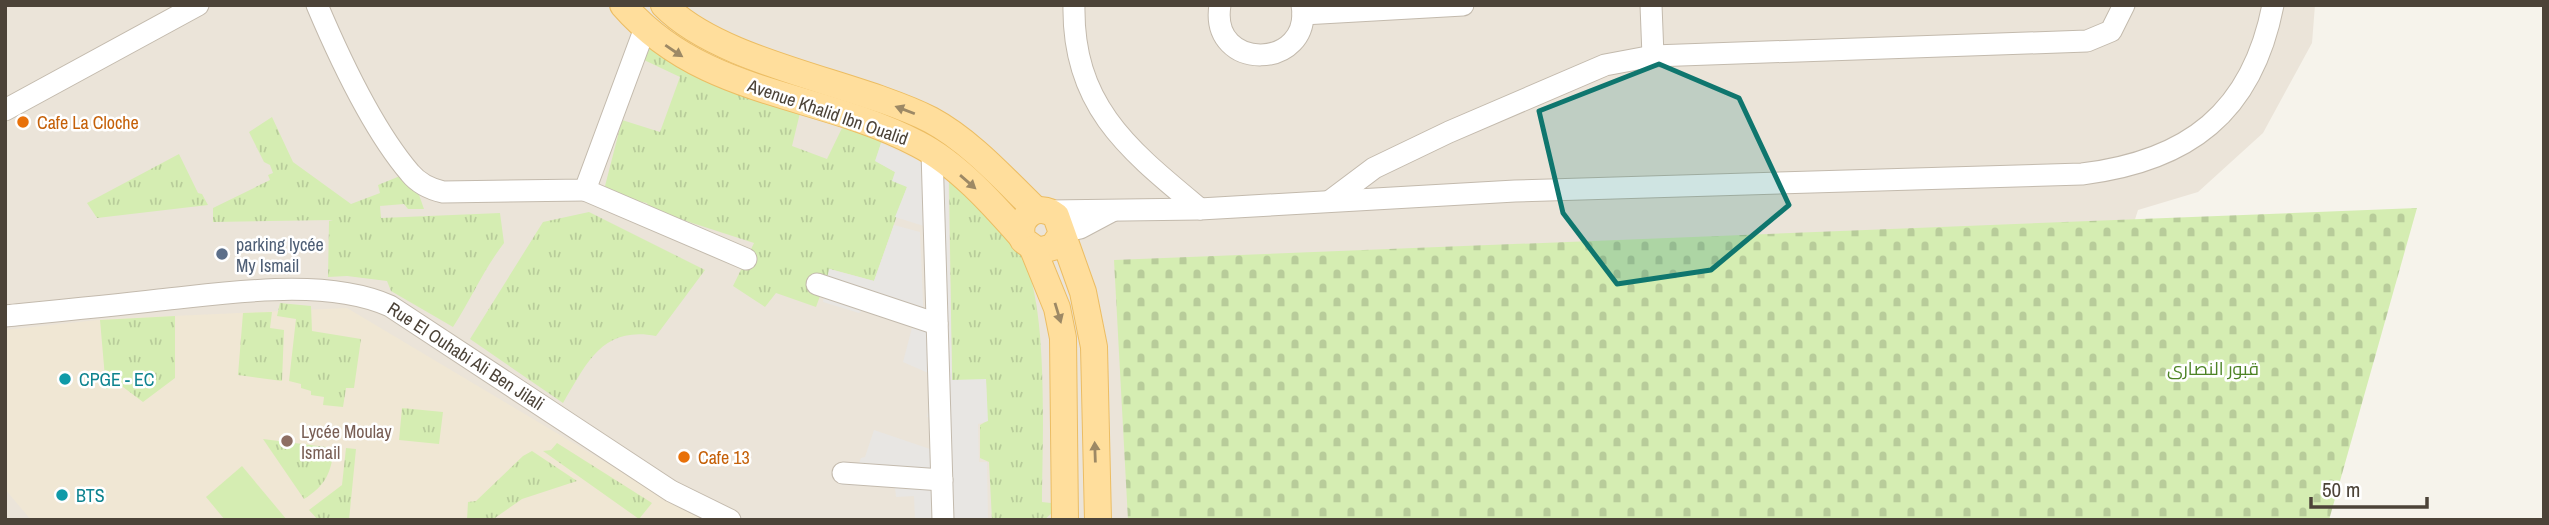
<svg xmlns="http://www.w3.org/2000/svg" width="2549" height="525" viewBox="0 0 2549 525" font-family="'Archivo Narrow',Cairo,sans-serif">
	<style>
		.residential { fill: #ebe4d9 }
		.education { fill: #f0e7d4 }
		.grass { fill: url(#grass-tufts) }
		.cemetery { fill: url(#cemetery-stones) }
		.park { fill: #d5edb2 }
		.parking { fill: #e8e6e3 }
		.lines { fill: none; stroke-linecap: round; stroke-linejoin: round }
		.minor-casing { stroke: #c3baad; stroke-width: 23 }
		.major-casing { stroke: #ecbd63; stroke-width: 28 }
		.minor { stroke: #fff; stroke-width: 21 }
		.major { stroke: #ffde9c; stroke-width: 26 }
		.oneway { fill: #9d8965 }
		.marked { fill: #0f766e; fill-opacity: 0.2; stroke: #0f766e; stroke-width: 5; stroke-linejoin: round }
		.food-dot { fill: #e8710a; stroke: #fff; stroke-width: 2.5 }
		.service-dot { fill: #5c6f8a; stroke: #fff; stroke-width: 2.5 }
		.culture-dot { fill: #0f9aa8; stroke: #fff; stroke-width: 2.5 }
		.education-dot { fill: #8d6e63; stroke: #fff; stroke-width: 2.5 }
		.labels { text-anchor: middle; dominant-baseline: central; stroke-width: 5; stroke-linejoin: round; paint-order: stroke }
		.street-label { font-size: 18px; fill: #4c4338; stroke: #fff }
		.food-label { font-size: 18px; fill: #c56008; stroke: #fff; text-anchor: start }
		.service-label { font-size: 18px; fill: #4e5e75; stroke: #fff; text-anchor: start }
		.park-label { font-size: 18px; fill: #4d8325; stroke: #fff }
		.culture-label { font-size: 18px; fill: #0d838f; stroke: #fff; text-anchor: start }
		.education-label { font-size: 18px; fill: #785e54; stroke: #fff; text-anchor: start }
	</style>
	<defs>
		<pattern id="grass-tufts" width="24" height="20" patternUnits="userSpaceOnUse" patternTransform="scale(1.75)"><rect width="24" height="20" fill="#d5edb2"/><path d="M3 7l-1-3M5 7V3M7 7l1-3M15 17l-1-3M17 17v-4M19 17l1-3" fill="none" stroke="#b8cc9a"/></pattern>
		<pattern id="cemetery-stones" width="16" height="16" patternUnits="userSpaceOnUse" patternTransform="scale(1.75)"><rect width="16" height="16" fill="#d5edb2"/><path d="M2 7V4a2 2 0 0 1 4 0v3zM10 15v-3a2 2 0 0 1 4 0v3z" fill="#b8cc9a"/></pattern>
	</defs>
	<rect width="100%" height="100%" fill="#f6f3eb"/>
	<polygon class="residential" points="5,5 2315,5 2312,43 2263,133 2198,192 2138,210 2039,520 5,520"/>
	<polygon class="education" points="347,308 679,506 704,520 31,520 5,489 5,330 106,319"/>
	<g class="grass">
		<polygon points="649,48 800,113 792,146 827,159 842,128 882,140 876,161 895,172 907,187 874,281 830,269 816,307 776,293 765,307 733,286 754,243 649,209 647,203 612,196 605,186 622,120 660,132 680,77 644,60"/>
		<path d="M272 117 293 162 351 204 380 193 378 185 400 176 418 192 424 209H408L404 204 380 206 381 218 500 213 504 243C484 269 471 299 453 327L391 291 387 281 347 276 328 277 329 221 333 220 213 222V208L270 180 268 175 273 173 270 165 264 162 249 132Z"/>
		<polygon points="179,154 198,193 202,194 208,205 97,218 87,203"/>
		<path d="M949 180C972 203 1001 226 1020 253 1050 298 1042 445 1042 502L1051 503 1052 513 1044 520H992L989 462 980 458V425L987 421 986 380H952Z"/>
		<path d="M589 212 705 270 656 336C602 326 587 363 563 403L470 339 543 222Z"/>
		<polygon points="280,303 311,306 312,331 361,339 354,388 346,388 343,407 323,405 324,397 311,395 311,391 301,388 301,384 289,381 296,319 277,316"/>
		<polygon points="272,312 270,328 284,330 282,381 238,375 243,313"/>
		<polygon points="175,316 175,378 143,402 123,387 106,389 100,320"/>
		<polygon points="402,408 443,412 439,444 399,440"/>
		<path d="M263 439 334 448C331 473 326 485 304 499Z"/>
		<polygon points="557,443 652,503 639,519 543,451 551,450"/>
		<polygon points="346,448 356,449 349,520 318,520 309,510 342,485"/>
		<polygon points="532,451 577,481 522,499 492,520 467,520 468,502 476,501 523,456"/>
	</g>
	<polygon class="cemetery" points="2417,208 2329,520 1128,520 1114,260"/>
	<polygon class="park" points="242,466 287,520 225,520 206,497"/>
	<polygon class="parking" points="881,143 948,175 952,380 986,379 988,421 978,424 979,462 987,462 988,520 915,520 914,496 896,497 895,487 841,485 843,467 857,469 861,458 865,457 874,430 930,449 939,422 927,417 935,376 903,362 914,320 869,305 859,313 823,302 829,269 874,281 894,225 920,232 924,326 932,327 927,227 895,217 907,187 892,181 895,172 875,161"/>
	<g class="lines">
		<defs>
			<g id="minor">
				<path d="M317 5C339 57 374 131 410 173 419 184 430 189 443 192L585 190 645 28"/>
				<path d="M1074 5C1072 106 1129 150 1200 209"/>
				<path d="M1220 5C1209 73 1313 70 1302 5"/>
				<polyline points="1651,5 1653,56"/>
				<polyline points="1303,14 1463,5"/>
				<polyline points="5,110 198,5"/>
				<polyline points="932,152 943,520"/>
				<polyline points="585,190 746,259"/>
				<polyline points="1330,201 1374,168 1449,132 1605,65 1653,56 2087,41 2111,31 2124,5"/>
				<path d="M1049 211 1200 209 1515 191 2082 174C2188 161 2252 113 2273 5"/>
				<polyline points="1061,232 1080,228 1112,211"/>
				<polyline points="817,284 937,324"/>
				<path d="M5 316C56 311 108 306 159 300 229 293 325 277 390 306L671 491 730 520"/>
				<polyline points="843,473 942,480"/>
			</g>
			<g id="major">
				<path d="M623 5C703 97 817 91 918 144 957 164 992 203 1021 236"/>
				<path d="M664 5C721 64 857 82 931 120 970 141 1004 179 1036 210"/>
				<path d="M1061 235 1053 247 1038 251 1023 240C1015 217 1038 201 1056 216L1083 292 1094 347 1098 520"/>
				<polyline points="1033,249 1057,308 1063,338 1065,520"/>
			</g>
		</defs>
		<use href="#minor" class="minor-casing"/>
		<use href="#major" class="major-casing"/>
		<use href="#minor" class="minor"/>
		<use href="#major" class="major"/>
	</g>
	<defs><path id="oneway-solid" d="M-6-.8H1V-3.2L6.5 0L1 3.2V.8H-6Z" transform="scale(1.75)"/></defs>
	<g class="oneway">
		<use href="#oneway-solid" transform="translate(674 51) rotate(34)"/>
		<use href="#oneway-solid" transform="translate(905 110) rotate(-159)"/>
		<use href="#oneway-solid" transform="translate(968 182) rotate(41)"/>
		<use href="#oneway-solid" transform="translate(1058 313) rotate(73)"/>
		<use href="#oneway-solid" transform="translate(1095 452) rotate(-92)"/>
	</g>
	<path class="marked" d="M1659 64 1739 98 1789 205 1711 270 1617 284 1563 213 1539 111Z"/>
	<g class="food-dot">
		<circle cx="23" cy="122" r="7"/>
		<circle cx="684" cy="457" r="7"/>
	</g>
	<circle class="service-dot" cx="222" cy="254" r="7"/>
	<g class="culture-dot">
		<circle cx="65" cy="379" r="7"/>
		<circle cx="62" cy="495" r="7"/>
	</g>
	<circle class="education-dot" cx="287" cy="441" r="7"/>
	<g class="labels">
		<g class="street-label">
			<text transform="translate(828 112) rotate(19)">Avenue Khalid Ibn Oualid</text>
			<text transform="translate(466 356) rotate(33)">Rue El Ouhabi Ali Ben Jilali</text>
		</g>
		<g class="food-label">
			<text x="37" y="122">Cafe La Cloche</text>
			<text x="698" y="457">Cafe 13</text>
		</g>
		<g class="service-label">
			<text x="236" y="244">parking lycée<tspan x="236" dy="21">My Ismail</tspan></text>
		</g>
		<g class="park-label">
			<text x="2213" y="368">قبور النصارى</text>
		</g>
		<g class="culture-label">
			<text x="79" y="379">CPGE - EC</text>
			<text x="76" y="495">BTS</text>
		</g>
		<g class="education-label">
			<text x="301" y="431">Lycée Moulay<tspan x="301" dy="21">Ismail</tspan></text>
		</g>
	</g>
	<rect width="2549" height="525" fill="none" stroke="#4c4338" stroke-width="14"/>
	<path d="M2311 497v10h116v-10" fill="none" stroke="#4c4338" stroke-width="3.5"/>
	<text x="2322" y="497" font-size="21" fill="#4c4338" stroke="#ffffff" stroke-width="5" paint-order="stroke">50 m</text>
</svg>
